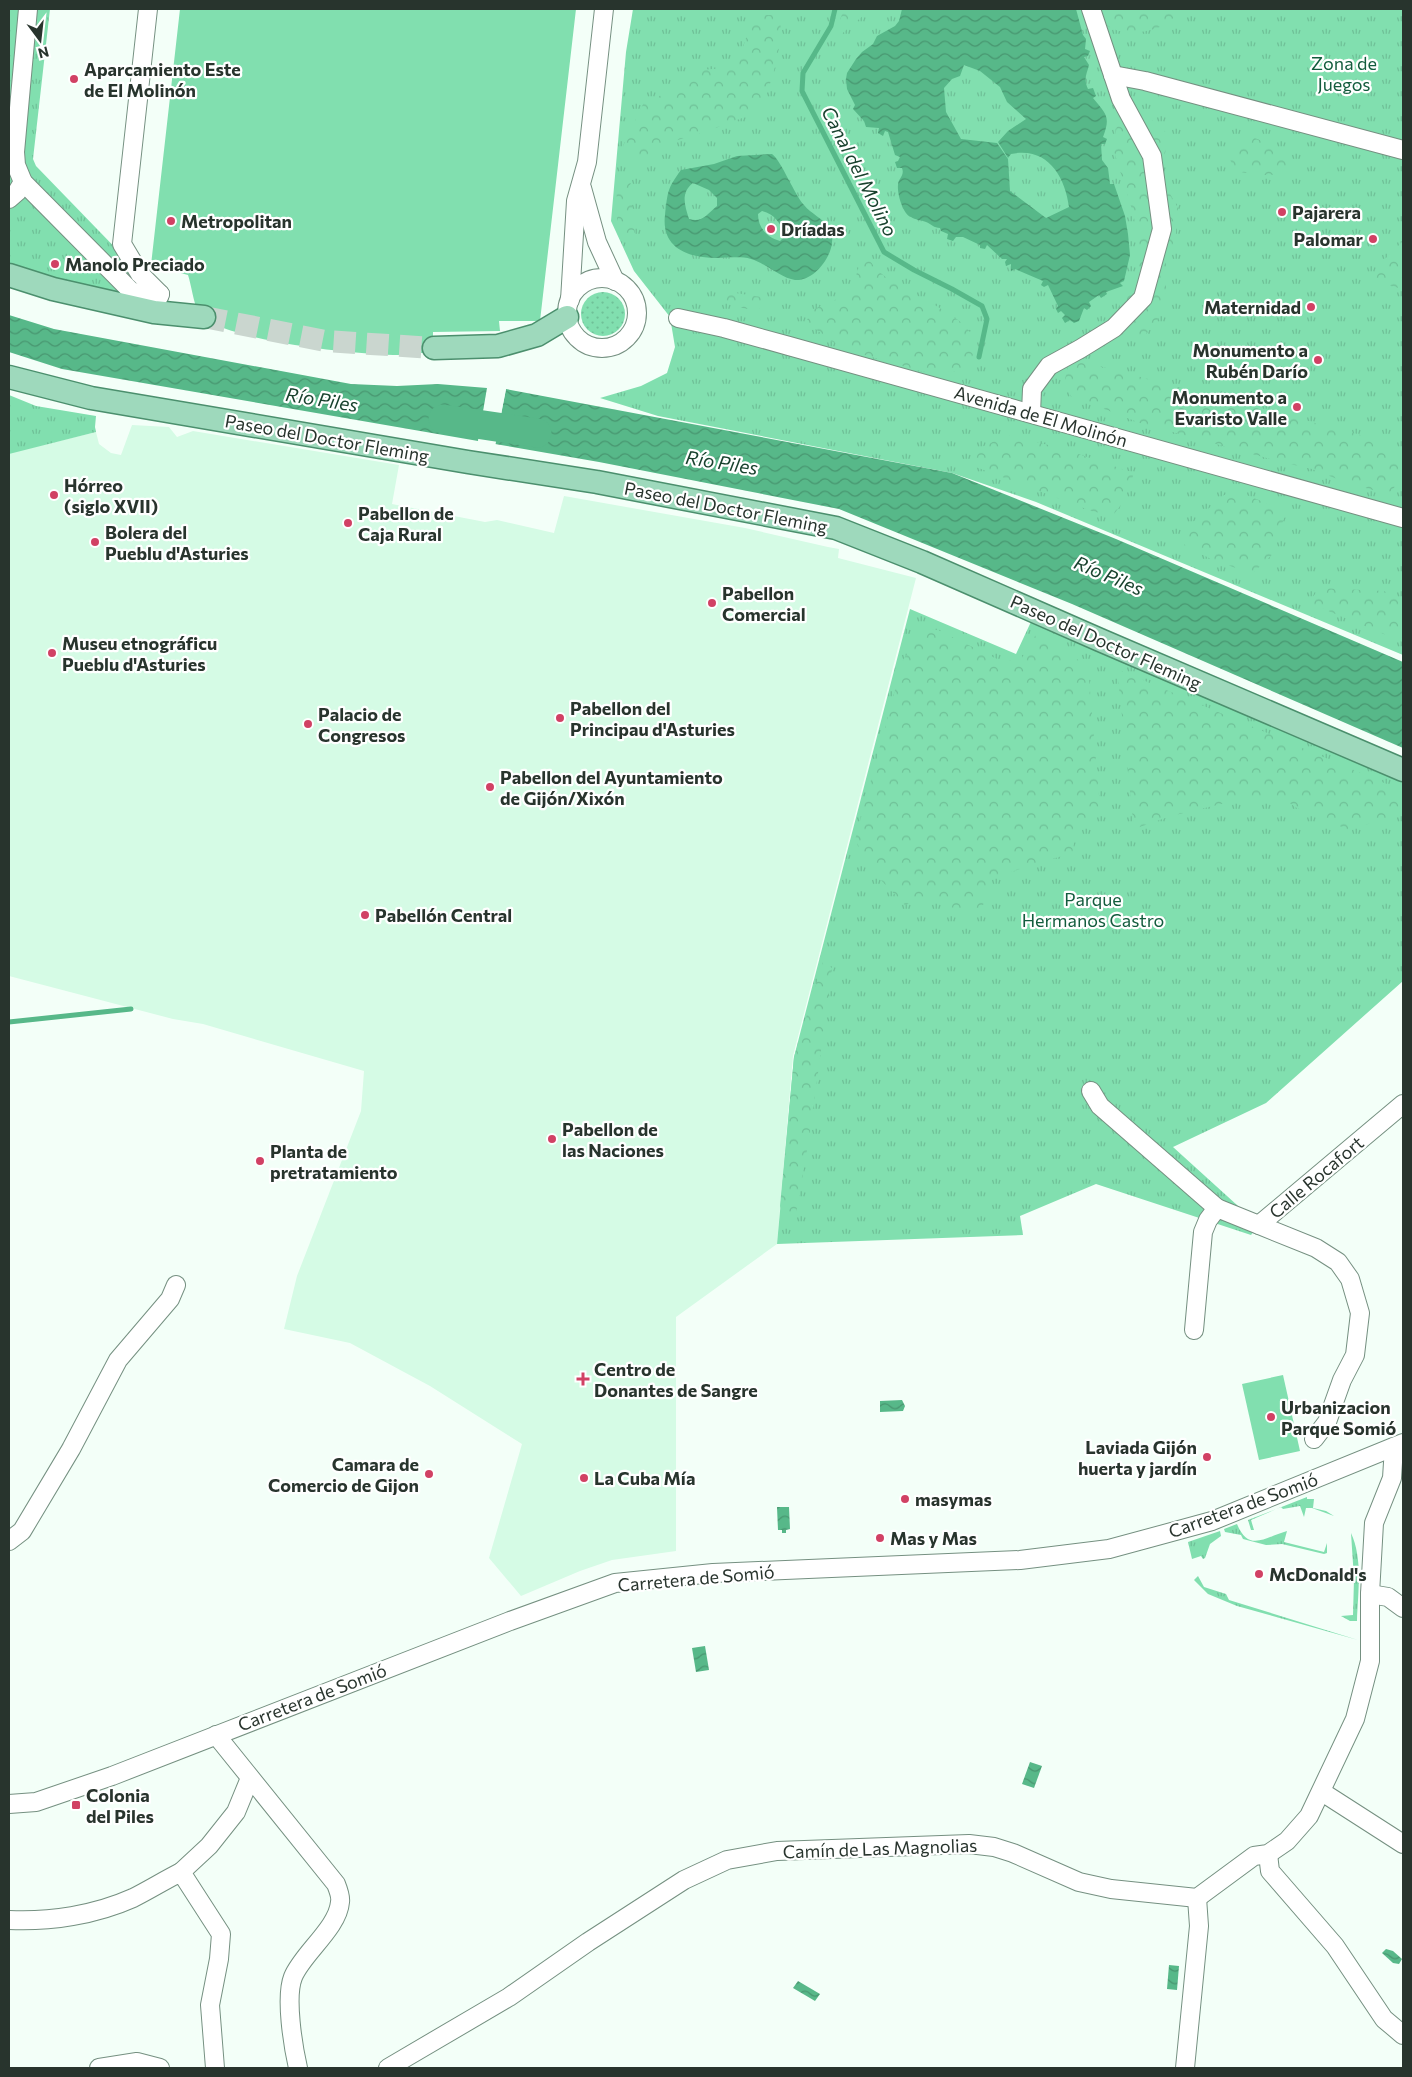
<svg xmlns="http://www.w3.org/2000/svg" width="1412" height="2077" viewBox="0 0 1412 2077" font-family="Commissioner,sans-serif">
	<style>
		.built { fill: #d5fbe5 }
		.grass { fill: url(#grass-tufts) }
		.forest { fill: url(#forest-crowns) }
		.garden { fill: url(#garden-dots) }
		.pitch { fill: #81dfaf }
		.water { fill: url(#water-waves); fill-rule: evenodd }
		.pier { fill: #f3fff8 }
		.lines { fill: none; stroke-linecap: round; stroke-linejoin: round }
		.stream { stroke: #57b889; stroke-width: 5 }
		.river { stroke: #57b889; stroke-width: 29 }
		.major-tunnel { stroke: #cad6cf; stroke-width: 22; stroke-dasharray: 22 11; stroke-linecap: butt }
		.minor-casing { stroke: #759081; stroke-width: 20 }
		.major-casing { stroke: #4b8f6d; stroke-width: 25 }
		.minor { stroke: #fff; stroke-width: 18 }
		.major { stroke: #9ed9bc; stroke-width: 22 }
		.poi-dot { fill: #d14164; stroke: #fff; stroke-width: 2 }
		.labels { text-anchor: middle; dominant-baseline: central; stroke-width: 4.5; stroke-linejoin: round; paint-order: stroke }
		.park-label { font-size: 18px; fill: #125c3d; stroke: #fff }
		.poi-label { font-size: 18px; font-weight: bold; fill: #28342d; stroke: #fff; text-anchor: start }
		.street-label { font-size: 18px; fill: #28342d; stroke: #fff }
		.water-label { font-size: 19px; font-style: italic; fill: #19422e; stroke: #fff }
	</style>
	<defs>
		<pattern id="grass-tufts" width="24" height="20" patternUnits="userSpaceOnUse" patternTransform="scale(1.25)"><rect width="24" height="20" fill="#81dfaf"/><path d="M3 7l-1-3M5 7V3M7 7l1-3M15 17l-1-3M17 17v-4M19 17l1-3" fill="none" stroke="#6fc097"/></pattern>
		<pattern id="forest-crowns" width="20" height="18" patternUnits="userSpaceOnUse" patternTransform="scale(1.25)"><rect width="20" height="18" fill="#81dfaf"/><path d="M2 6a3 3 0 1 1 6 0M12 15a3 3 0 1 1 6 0" fill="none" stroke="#6fc097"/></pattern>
		<pattern id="garden-dots" width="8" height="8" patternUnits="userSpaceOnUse" patternTransform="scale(1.25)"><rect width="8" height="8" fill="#81dfaf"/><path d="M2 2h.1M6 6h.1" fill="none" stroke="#6fc097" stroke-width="1.8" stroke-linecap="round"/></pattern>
		<pattern id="water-waves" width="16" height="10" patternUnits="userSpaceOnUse" patternTransform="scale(1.25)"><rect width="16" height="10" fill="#57b889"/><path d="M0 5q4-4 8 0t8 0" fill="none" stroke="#489670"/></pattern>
	</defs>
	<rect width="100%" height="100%" fill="#f3fff8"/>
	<polygon class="built" points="132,425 169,427 177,437 193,431 399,465 392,504 485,522 497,520 554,533 564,496 745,528 828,547 839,549 838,558 916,578 793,1056 777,1244 676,1317 676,1551 612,1560 580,1571 521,1596 489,1558 522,1444 430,1386 350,1343 284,1329 297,1276 361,1111 364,1071 203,1024 173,1019 9,976 10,952 9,951 10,453 96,432 99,444 111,453 121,455"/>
	<g class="grass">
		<polygon points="9,9 50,9 33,159 36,166 160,294 154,312 9,275"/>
		<polygon points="633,9 1403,9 1403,655 1036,502 952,473 658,416 600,398 641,386 667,373 675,347 670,317 634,271 611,221 626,52"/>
		<polygon points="9,395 36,406 96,416 95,427 96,432 9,454"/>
		<polygon points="910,609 1016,654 1036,611 1403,770 1403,981 1266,1103 1173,1147 1259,1225 1251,1235 1096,1184 1020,1216 1023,1235 777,1244 794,1057"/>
		<polygon points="1307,1497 1307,1499 1314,1499 1313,1508 1326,1511 1334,1516 1312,1508 1306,1508 1304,1517 1300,1506 1283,1509 1281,1507 1251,1520 1254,1530 1251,1530 1248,1520"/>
		<path d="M1237 1524C1249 1553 1265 1537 1287 1531L1284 1542 1324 1552 1327 1543V1553L1324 1554 1282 1544 1266 1545 1243 1539 1241 1535 1225 1532 1224 1529Z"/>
		<polygon points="1220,1531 1221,1536 1210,1544 1205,1558 1203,1559 1201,1556 1192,1559 1188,1542"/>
		<path d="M1351 1533C1363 1559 1358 1592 1357 1621H1350L1341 1616 1353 1615 1354 1579Z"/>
		<polygon points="1198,1576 1204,1587 1226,1594 1229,1600 1358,1640 1237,1606 1208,1594 1194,1580"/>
	</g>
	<g class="forest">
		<polygon points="844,9 871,9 838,37 838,25"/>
		<path d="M1096 9H1184C1177 14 1170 22 1162 26 1139 36 1104 37 1096 9Z"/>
		<path d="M762 15H774L780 19C784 47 770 84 761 111L702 133 667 143 641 159H632L623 146 644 102 667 93 684 78 700 70 738 67C744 48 745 27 762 15Z"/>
		<polygon points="1131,107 1152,120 1169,135 1160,176 1178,208 1175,244 1166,262 1166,293 1163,312 1144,337 1122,335 1119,298 1137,278 1136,257 1139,242 1133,213 1113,148 1119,114"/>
		<path d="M1249 136C1264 140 1290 155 1297 169 1277 179 1251 175 1229 169L1232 164 1229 157 1230 149Z"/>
		<polygon points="625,181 631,183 630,185 637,254 618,223 616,183"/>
		<polygon points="1403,241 1403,289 1370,281 1383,261"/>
		<path d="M863 254H868C875 293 995 312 972 357 970 362 966 366 963 370L951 372 920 371 841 348 806 322 812 310 837 299 853 285Z"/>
		<path d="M729 292 762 297 770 304C754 316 735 306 719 297Z"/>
		<path d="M1084 362 1368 437C1388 449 1408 451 1402 479L1390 492 1376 491 1342 481 1312 469 1281 462 1140 423 1071 396 1064 384 1068 366Z"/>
		<polygon points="1007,435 1061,448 1134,473 1124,501 1114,514 1094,512 976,467 976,450"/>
		<polygon points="1244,494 1271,505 1286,514 1274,542 1276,551 1252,574 1211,559 1184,545 1192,523 1224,495"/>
		<polygon points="1319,588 1384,591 1403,601 1403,642 1309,603"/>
		<polygon points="924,629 938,630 1003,662 1022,658 1038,631 1088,667 1100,807 1077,830 1072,853 988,879 991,887 979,914 956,909 926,898 905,905 875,874 855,840 903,660"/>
		<polygon points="1117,669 1403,791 1403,813 1349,830 1297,808 1282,798 1230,802 1171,816 1134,829"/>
		<polygon points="823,962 832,968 810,1133 794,1225 784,1218 780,1206 794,1057"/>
	</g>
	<circle class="garden" cx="603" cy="314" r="22"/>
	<g class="pitch">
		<path d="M180 9H576L540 321H499L500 331 433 332V352C422 353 410 354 398 355 363 355 217 341 198 312 194 304 191 284 188 275L151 265Z"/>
		<polygon points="1283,1375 1300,1451 1259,1460 1242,1384"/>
	</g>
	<g class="water">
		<path d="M902 9H1076L1083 35 1086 39 1085 49 1090 51 1088 56 1084 57 1089 65C1087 74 1083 78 1088 89L1093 88 1096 96 1093 98C1106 114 1111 116 1103 137L1107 139 1105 144H1101L1102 160 1108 168 1110 184H1114L1125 216 1128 234 1130 255 1124 281 1120 283 1123 286 1106 292 1107 294 1101 298 1099 295 1089 302 1091 306 1087 310 1084 308 1079 321 1074 323 1070 320 1065 323 1062 318 1065 315 1061 311 1058 313 1056 309 1058 306 1048 285 1044 287 1041 285 1043 281 1015 269 1011 271V264L1006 266 1005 262 1007 259H1002L987 245 985 249 980 248V245L963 237H956L953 241 947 239 948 234 941 231 940 228C934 228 931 224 926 222 921 220 915 220 911 217 903 214 897 194 898 185 898 178 905 176 902 168H897L895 162 898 161 900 157 895 155 888 132 885 131 883 136 878 133 879 128 866 127 864 121 853 109 855 105 847 89 846 79 847 73 856 59 862 52 873 44 877 36 895 26 899 21ZM964 65 980 71 1000 87 1007 102 1026 119 1008 131 998 142 1008 158 1011 154C1047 146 1065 176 1069 207L1046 218 1010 191 1008 159 997 143 961 139 946 112 944 88 952 79 960 76Z"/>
		<path d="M772 154C781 160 794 194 804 205 811 214 823 218 829 228 841 246 817 282 795 280 781 278 765 263 751 259 740 256 728 258 717 258 688 258 661 248 665 215 668 191 667 189 681 170L714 164 737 156ZM693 183 709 190 717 198V206C707 214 703 223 689 219 685 206 680 193 693 183ZM762 211C775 214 781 224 785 236L780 241C767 237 758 228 758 214Z"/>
		<polygon points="9,315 54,329 351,384 397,386 438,384 487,388 478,441 62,369 9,352"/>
		<polygon points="506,389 952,473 1116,539 1403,662 1403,748 1072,604 839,509 599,462 495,444"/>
		<polygon points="902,1400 905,1406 903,1411 880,1412 880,1401"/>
		<polygon points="777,1507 789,1507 790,1529 786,1530 786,1533 782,1533 782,1530 778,1530"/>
		<polygon points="705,1646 709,1670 696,1672 692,1648"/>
		<polygon points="1030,1762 1042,1766 1034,1788 1022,1784"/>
		<polygon points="1386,1949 1393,1951 1402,1959 1399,1964 1393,1963 1382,1953"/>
		<polygon points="1169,1965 1179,1966 1177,1990 1167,1989"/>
		<polygon points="798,1981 820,1994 815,2001 793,1988"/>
	</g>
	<g class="pier">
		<polygon points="488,386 489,389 480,441 478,443"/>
		<polygon points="506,386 506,389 495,447 493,444 504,388"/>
	</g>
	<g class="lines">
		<g class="stream">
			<polyline points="835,9 831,26 803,73 802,91 884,252 914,270 952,289 982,306 987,319 979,357"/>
			<polyline points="9,1022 131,1009"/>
		</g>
		<polyline class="river" points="443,419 537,433"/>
		<polyline class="major-tunnel" points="204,317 325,341 434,348"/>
		<defs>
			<g id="minor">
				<polyline points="28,9 15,152 16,165 23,182 132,292 160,294"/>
				<polyline points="148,9 122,244 140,274 160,294 159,297"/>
				<polyline points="1113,75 1145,81 1403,150"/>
				<polyline points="582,188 597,242 615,281"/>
				<polyline points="9,199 17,192 23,182"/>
				<circle cx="602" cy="313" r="35"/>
				<polyline points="570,300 576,201 587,162 604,9"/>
				<polyline points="678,318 724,328 789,346 1403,518"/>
				<polyline points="1031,413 1032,389 1049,366 1080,349 1114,328 1143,298 1162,229 1152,156 1121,99 1091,9"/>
				<polyline points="1091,1091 1100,1106 1217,1208 1259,1225"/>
				<polyline points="1194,1330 1203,1232 1208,1220 1217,1208"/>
				<polyline points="1314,1439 1327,1422 1342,1380 1355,1355 1360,1313 1350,1279 1338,1262 1316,1248 1259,1225 1403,1104"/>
				<polyline points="9,1541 22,1531 71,1449 118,1360 170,1299 176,1285"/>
				<polyline points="1370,1594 1388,1597 1403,1608"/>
				<path d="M216 1735 336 1884C338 1889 341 1897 340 1902 338 1928 302 1954 293 1977 285 1997 293 2046 298 2068"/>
				<polyline points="1322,1792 1403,1844"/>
				<polyline points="9,1804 36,1802 112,1776 510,1621 615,1583 713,1573 1020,1560 1109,1549 1212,1521 1403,1443"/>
				<polyline points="1268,1854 1270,1871 1335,1946 1384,2019 1403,2035"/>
				<polyline points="181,1872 209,1846 236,1812 250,1778"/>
				<path d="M9 1920C50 1922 95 1915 133 1898 149 1890 165 1880 181 1872L221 1934 219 1959 210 2005 215 2068"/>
				<polyline points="99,2068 137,2062 160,2068"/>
				<polyline points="388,2068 509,1997 588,1942 684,1880 727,1860 777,1851 969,1844 994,1847 1013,1853 1079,1882 1111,1889 1197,1898 1254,1856 1268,1854 1287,1841 1309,1816 1355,1719 1370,1661 1370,1594 1374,1523 1392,1478 1394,1447"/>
				<polyline points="1185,2068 1199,1926 1197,1898"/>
			</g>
			<g id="major">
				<polyline points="9,275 53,289 154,312 204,317"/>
				<polyline points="434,348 498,346 537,335 567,317"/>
				<polyline points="9,377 91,398 468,462 597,482 836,528 922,562 1100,640 1403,770"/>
			</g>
		</defs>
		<use href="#minor" class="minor-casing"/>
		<use href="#major" class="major-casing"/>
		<use href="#minor" class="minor"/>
		<use href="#major" class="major"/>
	</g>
	<g class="poi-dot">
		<circle cx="74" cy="79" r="5"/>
		<circle cx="1282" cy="212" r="5"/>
		<circle cx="171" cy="221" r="5"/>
		<circle cx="771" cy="229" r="5"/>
		<circle cx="1373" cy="239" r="5"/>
		<circle cx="55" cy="264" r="5"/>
		<circle cx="1311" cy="307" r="5"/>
		<circle cx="1318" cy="360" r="5"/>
		<circle cx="1297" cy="407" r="5"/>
		<circle cx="54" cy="495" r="5"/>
		<circle cx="348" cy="523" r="5"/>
		<circle cx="95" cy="542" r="5"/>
		<circle cx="712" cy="603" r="5"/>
		<circle cx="52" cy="653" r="5"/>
		<circle cx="560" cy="718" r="5"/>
		<circle cx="308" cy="724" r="5"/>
		<circle cx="490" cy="787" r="5"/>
		<circle cx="365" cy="915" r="5"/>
		<circle cx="552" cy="1139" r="5"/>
		<circle cx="260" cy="1161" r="5"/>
		<path d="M580.5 1371.5h5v5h5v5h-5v5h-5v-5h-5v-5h5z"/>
		<circle cx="1271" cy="1417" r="5"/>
		<circle cx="1207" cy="1457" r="5"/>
		<circle cx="429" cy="1474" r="5"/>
		<circle cx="584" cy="1478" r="5"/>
		<circle cx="905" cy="1499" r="5"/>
		<circle cx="880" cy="1538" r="5"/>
		<circle cx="1259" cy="1574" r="5"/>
		<rect x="71" y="1800" width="10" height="10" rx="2.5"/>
	</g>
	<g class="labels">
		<g class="park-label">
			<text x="1344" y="63">Zona de<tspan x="1344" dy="21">Juegos</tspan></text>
			<text x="1093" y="899">Parque<tspan x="1093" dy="21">Hermanos Castro</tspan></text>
		</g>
		<g class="poi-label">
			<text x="84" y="69">Aparcamiento Este<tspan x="84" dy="21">de El Molinón</tspan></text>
			<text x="1292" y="212">Pajarera</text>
			<text x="181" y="221">Metropolitan</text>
			<text x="781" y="229">Dríadas</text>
			<text x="1363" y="239" text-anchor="end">Palomar</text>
			<text x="65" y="264">Manolo Preciado</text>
			<text x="1301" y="307" text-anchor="end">Maternidad</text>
			<text x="1308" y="350" text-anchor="end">Monumento a<tspan x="1308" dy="21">Rubén Darío</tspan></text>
			<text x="1287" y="397" text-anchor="end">Monumento a<tspan x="1287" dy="21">Evaristo Valle</tspan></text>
			<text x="64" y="485">Hórreo<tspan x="64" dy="21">(siglo XVII)</tspan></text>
			<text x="358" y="513">Pabellon de<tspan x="358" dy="21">Caja Rural</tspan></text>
			<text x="105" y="532">Bolera del<tspan x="105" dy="21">Pueblu d'Asturies</tspan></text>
			<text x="722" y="593">Pabellon<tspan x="722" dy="21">Comercial</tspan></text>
			<text x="62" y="643">Museu etnográficu<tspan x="62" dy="21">Pueblu d'Asturies</tspan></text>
			<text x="570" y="708">Pabellon del<tspan x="570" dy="21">Principau d'Asturies</tspan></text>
			<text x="318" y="714">Palacio de<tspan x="318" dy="21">Congresos</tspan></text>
			<text x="500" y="777">Pabellon del Ayuntamiento<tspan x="500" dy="21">de Gijón/Xixón</tspan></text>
			<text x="375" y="915">Pabellón Central</text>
			<text x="562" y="1129">Pabellon de<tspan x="562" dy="21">las Naciones</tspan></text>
			<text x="270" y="1151">Planta de<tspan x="270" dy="21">pretratamiento</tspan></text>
			<text x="594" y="1369">Centro de<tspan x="594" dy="21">Donantes de Sangre</tspan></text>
			<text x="1281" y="1407">Urbanizacion<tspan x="1281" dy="21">Parque Somió</tspan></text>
			<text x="1197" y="1447" text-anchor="end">Laviada Gijón<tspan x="1197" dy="21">huerta y jardín</tspan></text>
			<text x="419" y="1464" text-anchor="end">Camara de<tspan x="419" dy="21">Comercio de Gijon</tspan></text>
			<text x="594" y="1478">La Cuba Mía</text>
			<text x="915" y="1499">masymas</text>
			<text x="890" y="1538">Mas y Mas</text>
			<text x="1269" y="1574">McDonald's</text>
			<text x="86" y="1795">Colonia<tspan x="86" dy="21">del Piles</tspan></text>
		</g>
		<g class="street-label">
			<text transform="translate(1041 416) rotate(16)">Avenida de El Molinón</text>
			<text transform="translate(327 438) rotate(10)">Paseo del Doctor Fleming</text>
			<text transform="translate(726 507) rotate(11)">Paseo del Doctor Fleming</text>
			<text transform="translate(1106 642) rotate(24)">Paseo del Doctor Fleming</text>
			<text transform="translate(1316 1177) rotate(-40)">Calle Rocafort</text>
			<text transform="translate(1243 1505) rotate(-20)">Carretera de Somió</text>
			<text transform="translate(696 1578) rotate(-5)">Carretera de Somió</text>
			<text transform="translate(312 1697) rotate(-21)">Carretera de Somió</text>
			<text transform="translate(880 1848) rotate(-2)">Camín de Las Magnolias</text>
		</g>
		<g class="water-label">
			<text transform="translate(860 171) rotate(63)">Canal del Molino</text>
			<text transform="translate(322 399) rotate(9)">Río Piles</text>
			<text transform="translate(722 462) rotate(9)">Río Piles</text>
			<text transform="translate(1109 575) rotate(23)">Río Piles</text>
		</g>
	</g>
	<rect width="1412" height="2077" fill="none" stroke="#28342d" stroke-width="20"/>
	<g transform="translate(40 40) rotate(165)" stroke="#ffffff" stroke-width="4" paint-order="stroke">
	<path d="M0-4L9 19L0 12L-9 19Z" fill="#28342d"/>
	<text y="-8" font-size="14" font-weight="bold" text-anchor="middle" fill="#28342d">N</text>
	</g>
</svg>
